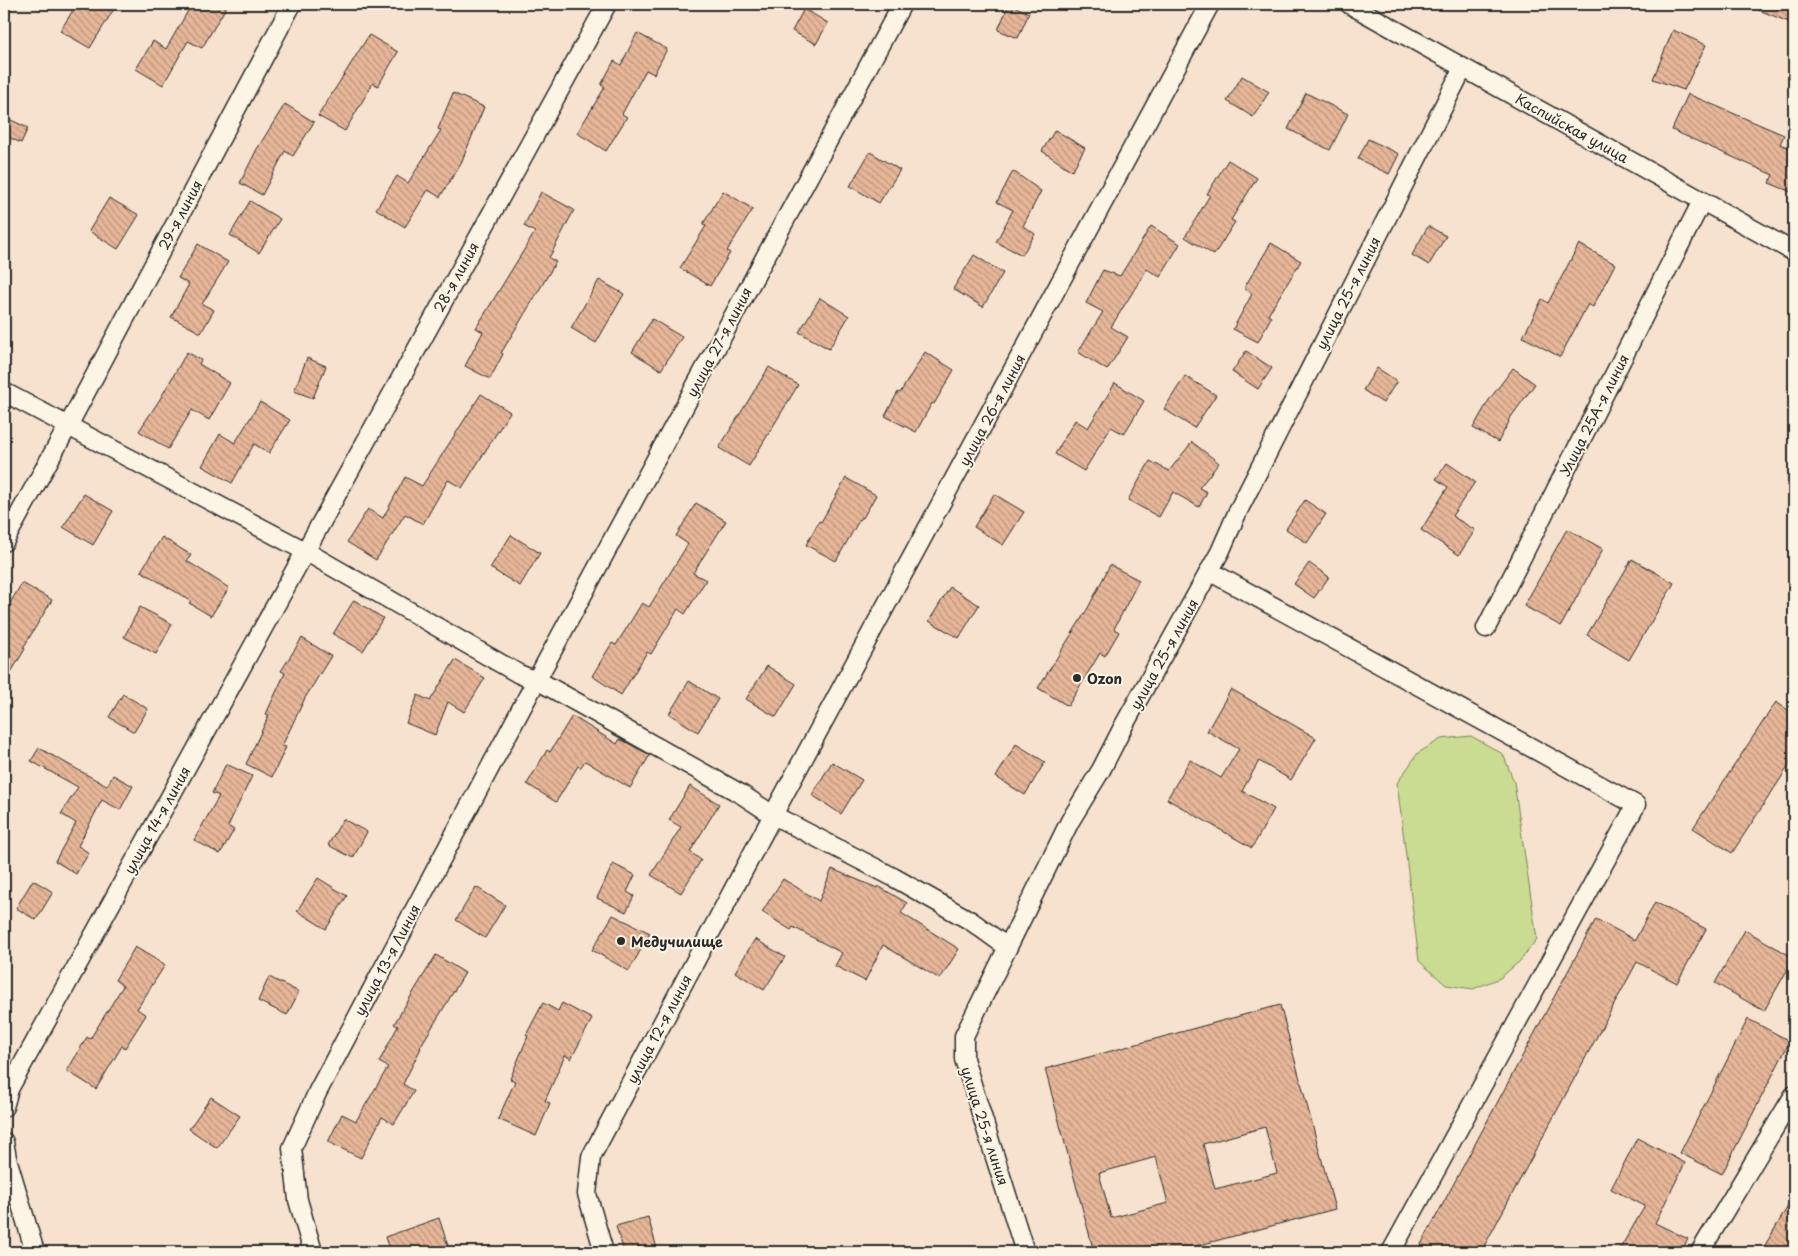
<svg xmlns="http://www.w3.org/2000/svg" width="1798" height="1256" viewBox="0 0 1798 1256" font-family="'Playpen Sans',sans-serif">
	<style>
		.pitch { fill: #c9dc91; stroke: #7a845e }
		.building { fill: url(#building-back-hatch); stroke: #2b2b2b; fill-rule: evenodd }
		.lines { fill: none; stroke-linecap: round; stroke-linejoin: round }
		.street-casing { stroke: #2b2b2b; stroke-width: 21 }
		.street { stroke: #fcf5e5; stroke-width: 18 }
		.poi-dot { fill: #2b2b2b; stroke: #fcf5e5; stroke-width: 2 }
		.labels { text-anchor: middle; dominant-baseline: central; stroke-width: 4; stroke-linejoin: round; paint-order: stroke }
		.street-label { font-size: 14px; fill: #2b2b2b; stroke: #fcf5e5 }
		.poi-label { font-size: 14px; font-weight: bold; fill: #2b2b2b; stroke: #fcf5e5; text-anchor: start }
	</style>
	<defs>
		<pattern id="building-back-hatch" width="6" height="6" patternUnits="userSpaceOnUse" patternTransform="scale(1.25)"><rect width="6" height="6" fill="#e8b799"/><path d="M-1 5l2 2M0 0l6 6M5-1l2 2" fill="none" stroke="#bc957d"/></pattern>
	</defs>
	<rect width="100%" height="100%" fill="#f6e2ce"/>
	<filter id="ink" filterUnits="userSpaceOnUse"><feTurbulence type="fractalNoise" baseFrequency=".02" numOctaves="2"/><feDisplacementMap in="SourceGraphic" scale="10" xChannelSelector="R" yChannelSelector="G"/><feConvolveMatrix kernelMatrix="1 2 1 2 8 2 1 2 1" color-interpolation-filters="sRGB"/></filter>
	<g filter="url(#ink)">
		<polygon class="pitch" points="1471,736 1503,754 1514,782 1537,939 1520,961 1500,978 1473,989 1446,985 1419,961 1397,783 1418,753 1441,739"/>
		<g class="building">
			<polygon points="77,4 117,4 90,48 60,31"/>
			<polygon points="192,4 228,4 202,48 188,41 163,85 136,69 153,41 166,49"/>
			<polygon points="1009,4 1029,13 1018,38 998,30"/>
			<polygon points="1746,4 1794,4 1794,24 1746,5"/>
			<polygon points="804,9 828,23 816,44 792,31"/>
			<polygon points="1673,30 1706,45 1684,90 1653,79"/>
			<polygon points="637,33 667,49 654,74 646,70 622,114 627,117 606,151 577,133 605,87 601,85 614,61 621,65"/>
			<polygon points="369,35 398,52 378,86 373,83 345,131 318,116"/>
			<polygon points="1242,76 1269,92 1253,117 1227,101"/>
			<polygon points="453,93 484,107 461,163 440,197 428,190 405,227 376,209 397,176 408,183 441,130 438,129"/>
			<polygon points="1306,93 1348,114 1330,150 1288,129"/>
			<polygon points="1688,94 1784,135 1780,144 1794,150 1794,193 1769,183 1773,175 1672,130"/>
			<polygon points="285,104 314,122 293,156 285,151 262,195 240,183 257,149"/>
			<polygon points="11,120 28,128 21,143 4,135"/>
			<polygon points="1055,130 1085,148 1072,171 1042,151"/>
			<polygon points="1368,139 1399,154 1389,174 1358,159"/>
			<polygon points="870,152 900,170 879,203 850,186"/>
			<polygon points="1228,160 1257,178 1231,220 1235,222 1214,255 1185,237 1210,195 1207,194"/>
			<polygon points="1013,171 1041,191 1023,226 1035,234 1022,255 996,242 1013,210 997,202"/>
			<polygon points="723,191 753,209 727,251 730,253 710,286 680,268 706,226 703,224"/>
			<polygon points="541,192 574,210 549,258 556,262 501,353 503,354 490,379 465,366 483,332 476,328 535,232 524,226"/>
			<polygon points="109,198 139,215 118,249 89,231"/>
			<polygon points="250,201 280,219 259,253 230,235"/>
			<polygon points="1151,226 1180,244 1160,277 1147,269 1111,327 1128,337 1107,370 1078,352 1103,312 1086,303 1103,270 1120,276"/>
			<polygon points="1428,226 1446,236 1429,265 1412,255"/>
			<polygon points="1271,243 1301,261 1268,315 1271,317 1258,342 1233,329 1252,294 1244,288"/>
			<polygon points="198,244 228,262 202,304 214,310 201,333 171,317 189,284 178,278"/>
			<polygon points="1579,244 1615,264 1593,307 1588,304 1560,357 1523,337 1542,299 1548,303"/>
			<polygon points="974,255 1003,273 983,307 953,289"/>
			<polygon points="599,280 624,294 596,343 571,328"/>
			<polygon points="820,298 849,316 829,349 799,332"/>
			<polygon points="652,319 682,337 661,370 632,352"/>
			<polygon points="1246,351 1272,368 1258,389 1232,372"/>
			<polygon points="187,352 201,360 199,364 230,383 209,420 192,410 168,449 139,431 160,399"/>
			<polygon points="925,352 954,370 934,404 932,403 916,432 885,416 898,392 900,393"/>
			<polygon points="307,358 326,366 313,398 294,391"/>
			<polygon points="769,367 798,385 749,466 719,448"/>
			<polygon points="1377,368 1397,381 1383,403 1363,390"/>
			<polygon points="1513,368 1535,384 1508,421 1509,422 1498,442 1473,428 1489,400"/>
			<polygon points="1185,376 1216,395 1194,428 1164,409"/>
			<polygon points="1115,383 1144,401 1124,434 1111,427 1084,471 1055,454 1075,420 1088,428"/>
			<polygon points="481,394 510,412 462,488 448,480 423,524 405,514 376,560 347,542 368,509 383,518 405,477 422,486"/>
			<polygon points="260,402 290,420 269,453 254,444 232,483 202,466 220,434 235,443"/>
			<polygon points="1192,442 1219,463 1199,488 1207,492 1199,507 1173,492 1159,517 1128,500 1150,461 1169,471"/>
			<polygon points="1447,463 1475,482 1452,516 1475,530 1459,555 1421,530 1448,487 1436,479"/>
			<polygon points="846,478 876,495 863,518 861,517 836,561 806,545 819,521 821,522"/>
			<polygon points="84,494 113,511 93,545 63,527"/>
			<polygon points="994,494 1024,512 1003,545 974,527"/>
			<polygon points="1305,500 1326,514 1307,543 1286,529"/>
			<polygon points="696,503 726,521 693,573 706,580 685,614 678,609 651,654 647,652 621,695 592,676 612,643 616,645 642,603 649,607 688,544 676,536"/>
			<polygon points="1567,529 1603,549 1561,626 1524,606"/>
			<polygon points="511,535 540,553 520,586 490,568"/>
			<polygon points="162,537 191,555 187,561 229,588 211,616 189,603 191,601 141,571"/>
			<polygon points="1632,559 1674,583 1629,660 1587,635"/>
			<polygon points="1309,563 1329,577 1314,598 1294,584"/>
			<polygon points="1110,565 1139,580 1114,629 1119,632 1105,656 1100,653 1068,706 1038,688 1088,608"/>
			<polygon points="22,583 52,600 23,648 25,649 4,684 4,613"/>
			<polygon points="950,587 979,605 959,638 929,621"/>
			<polygon points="354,600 383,618 363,651 333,634"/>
			<polygon points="140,607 172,624 156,654 124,637"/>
			<polygon points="302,638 331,656 305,698 282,746 286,747 272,777 246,764 269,715 266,714 285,673 281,671"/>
			<polygon points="455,660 485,678 464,712 448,702 435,735 406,723 418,695 430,701"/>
			<polygon points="767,666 796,684 776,717 746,699"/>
			<polygon points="689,681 718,699 698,732 669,714"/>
			<polygon points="1231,689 1316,738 1291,780 1259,761 1242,791 1274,809 1252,848 1167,799 1190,760 1221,778 1239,749 1207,731"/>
			<polygon points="123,694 148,709 134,732 109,717"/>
			<polygon points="1776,702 1794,714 1794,758 1732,853 1693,828"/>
			<polygon points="572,716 617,744 620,739 650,755 630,788 585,761 580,768 578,766 556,802 527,784 547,750 550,752"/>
			<polygon points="1016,744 1045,762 1025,795 996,777"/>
			<polygon points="39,748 107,786 113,775 133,786 120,810 102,800 78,846 89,853 76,874 55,861 76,823 61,814 78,787 31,761"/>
			<polygon points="832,762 862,780 841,814 812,795"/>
			<polygon points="226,764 252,776 228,826 234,830 220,854 194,840 219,796 212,793"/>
			<polygon points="690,786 719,804 690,852 701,860 681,893 651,875 681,827 669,820"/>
			<polygon points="343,819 367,832 353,858 328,845"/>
			<polygon points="613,864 635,875 627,892 634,896 626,912 597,898"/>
			<polygon points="832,869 877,888 878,886 907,903 901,913 959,949 940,979 883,945 865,981 835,966 842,953 793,927 791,930 762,912 783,879 819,901"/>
			<polygon points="318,878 347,896 326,929 297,911"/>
			<polygon points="33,880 53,892 36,920 16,908"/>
			<polygon points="476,887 505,905 485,938 456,920"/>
			<polygon points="1655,902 1706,929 1677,983 1637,962 1481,1252 1417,1252 1596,919 1635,940"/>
			<polygon points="613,915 650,933 629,971 592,950"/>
			<polygon points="1745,930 1794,958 1764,1011 1715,983"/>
			<polygon points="755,939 785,957 764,990 735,972"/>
			<polygon points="135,947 165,965 137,1009 146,1015 125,1048 122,1046 96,1089 67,1071 87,1037 90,1039 123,986 115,980"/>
			<polygon points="436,955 465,973 420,1047 421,1048 403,1084 414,1091 394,1124 382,1117 361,1158 328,1142 342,1114 356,1121 388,1067 379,1062 398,1026 394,1024"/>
			<polygon points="269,977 299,992 287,1015 258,1001"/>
			<polygon points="543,1003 558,1011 562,1003 592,1019 571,1059 565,1055 545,1101 550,1103 536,1136 498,1119 515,1081 510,1079 528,1036 526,1035"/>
			<path d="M1280 1005 1335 1209 1174 1252H1094L1045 1069ZM1265 1127 1277 1173 1215 1189 1203 1144ZM1156 1157 1168 1203 1111 1218 1099 1173Z"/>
			<polygon points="1748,1019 1790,1041 1722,1174 1680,1153"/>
			<polygon points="211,1097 240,1116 217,1148 189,1129"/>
			<polygon points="1637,1138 1685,1163 1655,1223 1688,1239 1681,1252 1618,1252 1645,1206 1611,1189"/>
			<polygon points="1794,1196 1794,1252 1761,1252"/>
			<polygon points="648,1217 658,1252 624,1252 616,1226"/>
			<polygon points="439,1218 450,1252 390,1252 385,1237"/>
		</g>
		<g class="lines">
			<defs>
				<g id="street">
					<polyline points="1349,4 1794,252"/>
					<polyline points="4,392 305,551 519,674 544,684 741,794 773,815 893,877 971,921 1007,947"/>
					<polyline points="4,542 68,426 292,4"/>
					<polyline points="1209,571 1636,805 1391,1252"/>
					<polyline points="1486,628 1702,201"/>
					<polyline points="4,1107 9,1089 607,4"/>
					<polyline points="4,1142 7,1158 35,1252"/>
					<polyline points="313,1252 298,1200 292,1148 318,1091 536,681 902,4"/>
					<polyline points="604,1252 587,1194 591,1157 773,815 1210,4"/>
					<polyline points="1025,1252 964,1059 964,1036 1070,821 1101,770 1124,725 1220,552 1238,511 1463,68"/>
					<polyline points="1700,1252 1794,1095"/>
				</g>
			</defs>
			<use href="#street" class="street-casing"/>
			<use href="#street" class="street"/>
		</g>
	</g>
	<g class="poi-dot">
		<circle cx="1077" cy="678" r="5"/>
		<circle cx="621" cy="941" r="5"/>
	</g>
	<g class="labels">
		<g class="street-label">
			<text transform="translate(1572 128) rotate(29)">Каспийская улица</text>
			<text transform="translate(180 215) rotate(-62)">29-я линия</text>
			<text transform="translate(456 277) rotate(-61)">28-я линия</text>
			<text transform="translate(1348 293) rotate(-63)">улица 25-я линия</text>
			<text transform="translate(719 342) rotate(-62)">улица 27-я линия</text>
			<text transform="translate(992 410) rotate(-62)">улица 26-я линия</text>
			<text transform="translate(1594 415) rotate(-63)">Улица 25А-я линия</text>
			<text transform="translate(1164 654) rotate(-61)">улица 25-я линия</text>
			<text transform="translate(157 820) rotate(-61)">улица 14-я линия</text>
			<text transform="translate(387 960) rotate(-62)">улица 13-я Линия</text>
			<text transform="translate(659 1029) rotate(-62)">улица 12-я линия</text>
			<text transform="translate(985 1126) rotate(72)">улица 25-я линия</text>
		</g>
		<g class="poi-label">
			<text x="1087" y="678">Ozon</text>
			<text x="631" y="941">Медучилище</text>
		</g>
	</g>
	<rect width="1798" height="1256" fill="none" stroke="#fcf5e5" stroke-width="20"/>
	<rect x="10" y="10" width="1778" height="1236" fill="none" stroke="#2b2b2b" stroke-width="2" filter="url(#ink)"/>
</svg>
